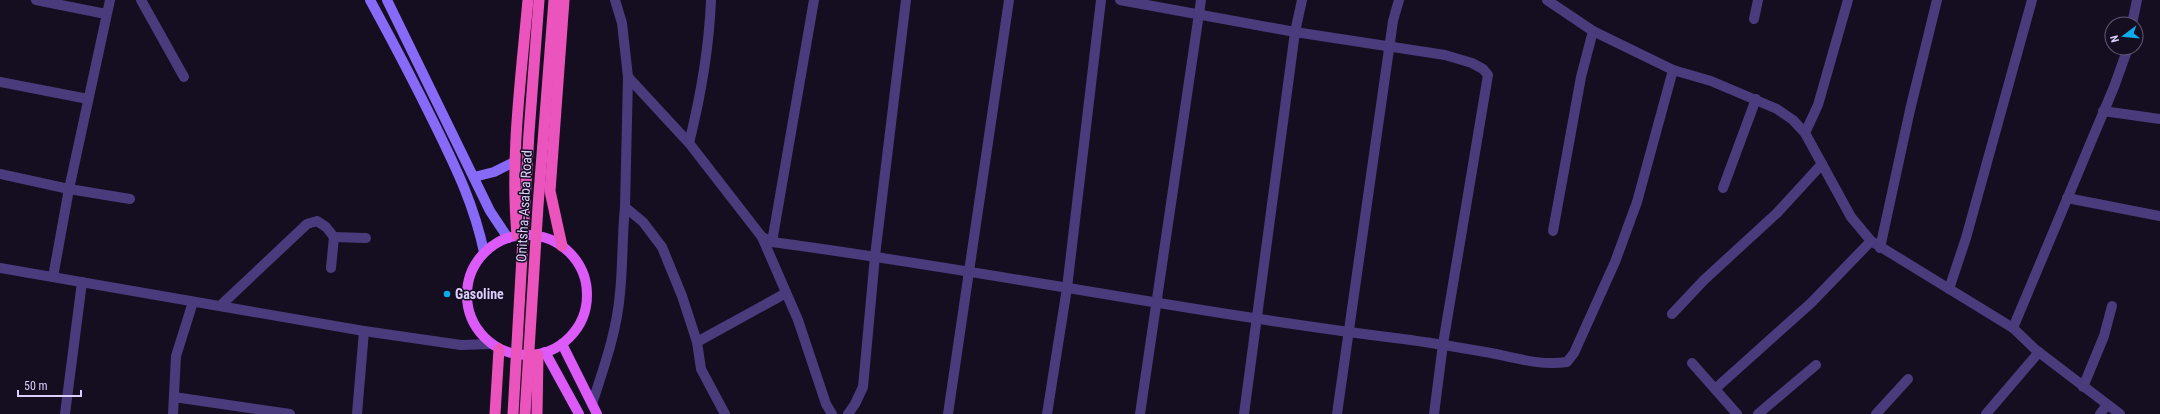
<svg xmlns="http://www.w3.org/2000/svg" width="2160" height="414" viewBox="0 0 2160 414" font-family="'Roboto Condensed',sans-serif">
	<style>
		.lines { fill: none; stroke-linecap: round; stroke-linejoin: round }
		.minor { stroke: #4a3b7d; stroke-width: 10 }
		.secondary { stroke: #886af9; stroke-width: 10 }
		.primary { stroke: #db5af8; stroke-width: 10 }
		.trunk { stroke: #ea54bc; stroke-width: 11 }
		.trunk-bridge { stroke: #ea54bc; stroke-width: 11 }
		.poi-dot { fill: #0aacee; stroke: #140e20; stroke-width: 1.5 }
		.labels { text-anchor: middle; dominant-baseline: central; stroke-width: 3; stroke-linejoin: round; paint-order: stroke }
		.street-label { font-size: 14px; fill: #ddcffd; stroke: #140e20 }
		.poi-label { font-size: 14px; font-weight: bold; fill: #ddcffd; stroke: #140e20; text-anchor: start }
	</style>
	<rect width="100%" height="100%" fill="#140e20"/>
	<g class="lines">
		<g class="minor">
			<polyline points="36,0 106,14"/>
			<polyline points="141,0 184,77"/>
			<polyline points="615,0 622,23 628,77 689,143 762,237 798,320 826,404 832,414"/>
			<polyline points="1120,0 1295,32 1445,55 1472,63 1483,69 1488,75 1443,344 1434,414"/>
			<polyline points="1547,0 1593,31 1673,70 1711,81 1777,109 1793,120 1805,133 1851,217 1871,241 2013,328 2036,350 2120,414"/>
			<polyline points="1754,19 1758,0"/>
			<polyline points="2132,24 2137,0"/>
			<polyline points="628,77 625,207 643,222 662,247 682,296 697,342 701,369 725,414"/>
			<polyline points="0,82 88,99"/>
			<polyline points="2103,111 2160,119"/>
			<polyline points="1805,133 1818,105 1848,0"/>
			<path d="M689 143C701 95 709 50 711 0"/>
			<polyline points="0,174 69,189 130,199"/>
			<polyline points="1723,188 1756,99"/>
			<polyline points="2067,198 2160,216"/>
			<polyline points="1553,231 1581,77 1593,31"/>
			<polyline points="334,237 366,238"/>
			<path d="M762 237 772 242C983 270 1192 313 1403 339 1433 343 1462 348 1491 353 1515 358 1542 366 1567 362L1574 353 1615 262 1637 202 1673 70"/>
			<polyline points="772,242 814,0"/>
			<polyline points="1880,248 1910,110 1937,0"/>
			<polyline points="0,268 364,331 461,345 491,344"/>
			<polyline points="53,277 69,189 110,0"/>
			<polyline points="1949,289 1966,238 2032,0"/>
			<polyline points="220,306 307,224 317,221 326,227 334,237 331,268"/>
			<polyline points="1672,314 1704,280 1777,213 1822,164"/>
			<polyline points="2013,328 2114,87 2128,48"/>
			<polyline points="697,342 786,293"/>
			<polyline points="1692,363 1737,414"/>
			<polyline points="2083,387 2104,336 2112,306"/>
			<polyline points="1715,389 1811,303 1871,241"/>
			<polyline points="174,397 290,414"/>
			<path d="M592 404C604 367 617 331 620 293 623 265 622 236 625 207"/>
			<polyline points="65,414 82,282"/>
			<polyline points="173,414 176,356 193,302"/>
			<polyline points="357,414 364,331"/>
			<polyline points="848,414 855,404 863,387 875,256 906,0"/>
			<polyline points="948,414 1009,0"/>
			<polyline points="1047,414 1067,288 1101,0"/>
			<polyline points="1140,414 1201,0"/>
			<polyline points="1244,414 1295,32 1302,0"/>
			<polyline points="1337,414 1393,21 1399,0"/>
			<polyline points="1758,414 1816,365"/>
			<polyline points="1876,414 1908,379"/>
			<polyline points="1986,414 2039,352"/>
			<polyline points="2100,414 2107,405"/>
		</g>
		<g class="secondary">
			<path d="M370 0C393 42 415 84 436 127 457 170 474 205 484 252"/>
			<polyline points="387,0 490,211 508,238"/>
			<polyline points="474,177 494,172 514,162"/>
		</g>
		<g class="primary">
			<circle cx="527" cy="295" r="60"/>
			<polyline points="562,344 597,414"/>
			<polyline points="545,352 579,414"/>
		</g>
		<g class="trunk">
			<path d="M517 235C510 157 521 78 528 0"/>
			<polyline points="562,246 550,191 564,0"/>
			<polyline points="495,414 499,349"/>
			<polyline points="537,414 538,355"/>
		</g>
		<g class="trunk-bridge">
			<polyline points="513,414 529,133 539,0"/>
			<polyline points="525,414 538,206 554,0"/>
		</g>
	</g>
	<circle class="poi-dot" cx="447" cy="294" r="4"/>
	<g class="labels">
		<g class="street-label">
			<text transform="translate(524 206) rotate(-87)">Onitsha-Asaba Road</text>
		</g>
		<g class="poi-label">
			<text x="455" y="294">Gasoline</text>
		</g>
	</g>
	<g transform="translate(2124 36) rotate(254)"><circle r="19" fill="#140e20" stroke="#645b78"/>
	<path d="M0-3L7 15L0 10L-7 15Z" fill="#0aacee"/>
	<text y="-6" font-size="11" font-weight="bold" text-anchor="middle" fill="#ddcffd">N</text>
	</g>
	<path d="M18 390v6h63v-6" fill="none" stroke="#ddcffd" stroke-width="2"/>
	<text x="24" y="390" font-size="12" fill="#ddcffd" stroke="#140e20" stroke-width="3" paint-order="stroke">50 m</text>
</svg>
